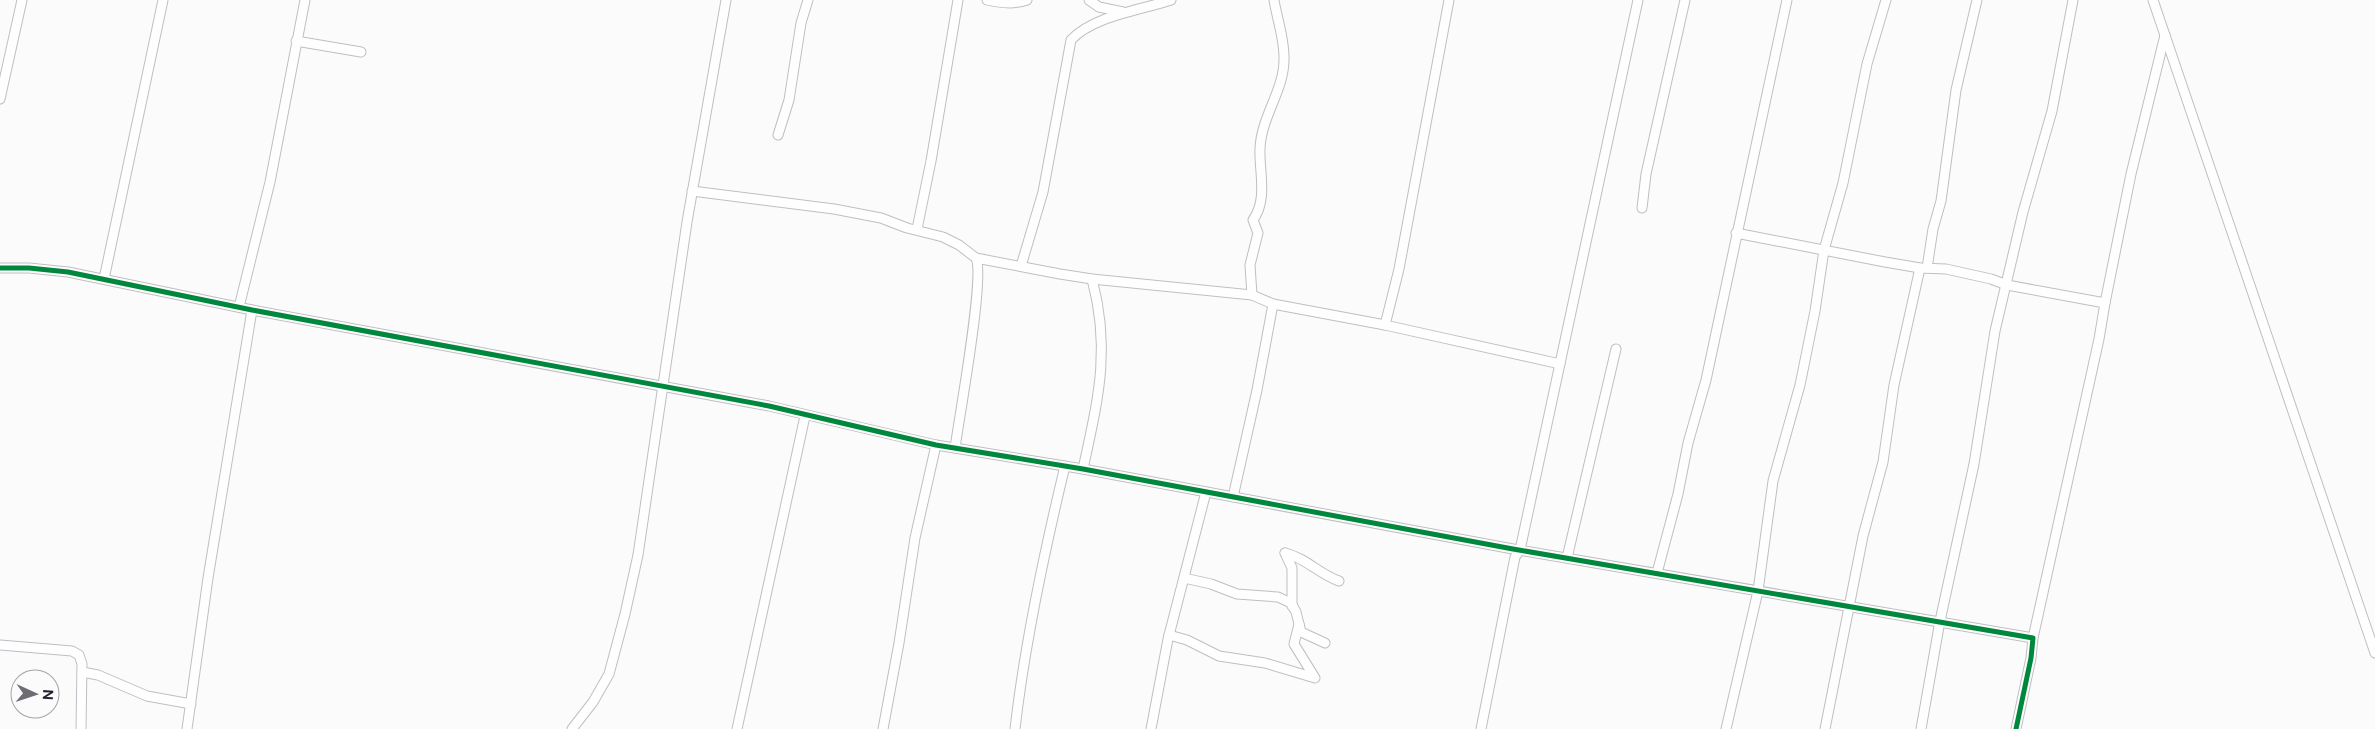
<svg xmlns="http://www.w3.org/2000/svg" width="2375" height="729" viewBox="0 0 2375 729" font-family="'Public Sans',sans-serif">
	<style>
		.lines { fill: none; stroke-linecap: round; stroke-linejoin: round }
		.minor-casing { stroke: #c0bec4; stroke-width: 11 }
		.minor { stroke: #fefefe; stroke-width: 9 }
		.cycleway-casing { stroke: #fbfbfb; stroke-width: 8 }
		.cycleway { stroke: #00873e; stroke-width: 5 }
	</style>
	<rect width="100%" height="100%" fill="#fbfbfb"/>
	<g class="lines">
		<defs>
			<g id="minor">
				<path d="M987 0C1000 3 1014 5 1027 0"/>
				<polyline points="1089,0 1099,7 1123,12"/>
				<polyline points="1449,0 1399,269 1385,325 1560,364"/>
				<polyline points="2153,0 2375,653"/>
				<polyline points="296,41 361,52"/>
				<polyline points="0,99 22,0"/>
				<polyline points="778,135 789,100 801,23 808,0"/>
				<polyline points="692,191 834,209 881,218 907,228 943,237 959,245 976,258 1060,274 1092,279 1252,295 1273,304 1385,325"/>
				<polyline points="1642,208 1646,174 1685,0"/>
				<polyline points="917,229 931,161 958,0"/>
				<polyline points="1736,233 1885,262 1920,268 1946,269 1991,279 2007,285 2105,303 2099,339 2033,638"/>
				<path d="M1021 266 1043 192 1071 40C1093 16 1141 10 1171 0"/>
				<polyline points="0,268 29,268 68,272 252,310 769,406 936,445 1083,469 1513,549 2033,638 2031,658 2016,729"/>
				<polyline points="1927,268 1933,229 1941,201 1956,90 1977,0"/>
				<polyline points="104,279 163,0"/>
				<path d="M1252 295 1250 265 1258 233 1253 220C1268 199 1259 172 1260 149 1261 116 1285 90 1284 57 1284 37 1277 19 1274 0"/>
				<polyline points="2105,303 2131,174 2165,35"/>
				<polyline points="239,307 270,182 305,0"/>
				<path d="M955 448C959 418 985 277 976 258"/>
				<path d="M1083 469C1098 399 1111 350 1092 279"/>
				<polyline points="1233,497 1257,390 1273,304"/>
				<path d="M1285 553C1306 558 1319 574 1339 581"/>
				<polyline points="1285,553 1292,568 1292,606"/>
				<polyline points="1567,558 1616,349"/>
				<polyline points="1657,573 1678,494 1688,443 1706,380 1787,0"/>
				<polyline points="1184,578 1211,584 1237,594 1278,597 1291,603 1296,612 1301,632 1325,643"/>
				<polyline points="1169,635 1187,640 1219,656 1265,663 1315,678 1294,644 1299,624"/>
				<polyline points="0,645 72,651 79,655 82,664 81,729"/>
				<polyline points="82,672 98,675 147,696 191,704"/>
				<polyline points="187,729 208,578 252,310"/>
				<polyline points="572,729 593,702 609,674 625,614 638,555 687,222 726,0"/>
				<polyline points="737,729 805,416"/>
				<polyline points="883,729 899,643 915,538 936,445"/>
				<path d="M1015 729C1025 641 1044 553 1065 466"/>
				<polyline points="1151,729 1168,639 1206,492"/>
				<polyline points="1481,729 1515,557 1520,550 1638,0"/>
				<polyline points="1726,729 1758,591 1773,481 1800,385 1815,311 1824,250 1843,183 1867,64 1886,0"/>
				<polyline points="1825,729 1863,536 1883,462 1894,385 1920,268"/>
				<polyline points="1921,729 1940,621 1974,464 1995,331 2023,212 2052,111 2073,0"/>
			</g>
		</defs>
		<use href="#minor" class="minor-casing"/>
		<use href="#minor" class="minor"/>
		<defs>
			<polyline id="cycleway" points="0,268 29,268 68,272 252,310 769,406 936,445 1083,469 1513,549 2033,638 2031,658 2016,729"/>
		</defs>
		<use href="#cycleway" class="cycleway-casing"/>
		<use href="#cycleway" class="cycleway"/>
	</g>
	<g transform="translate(35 694) rotate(93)"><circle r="24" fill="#fbfbfb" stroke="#a5a3a8"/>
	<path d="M0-4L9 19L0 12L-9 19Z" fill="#6f6c74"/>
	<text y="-8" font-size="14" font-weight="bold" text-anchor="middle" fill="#241f2c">N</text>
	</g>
</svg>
